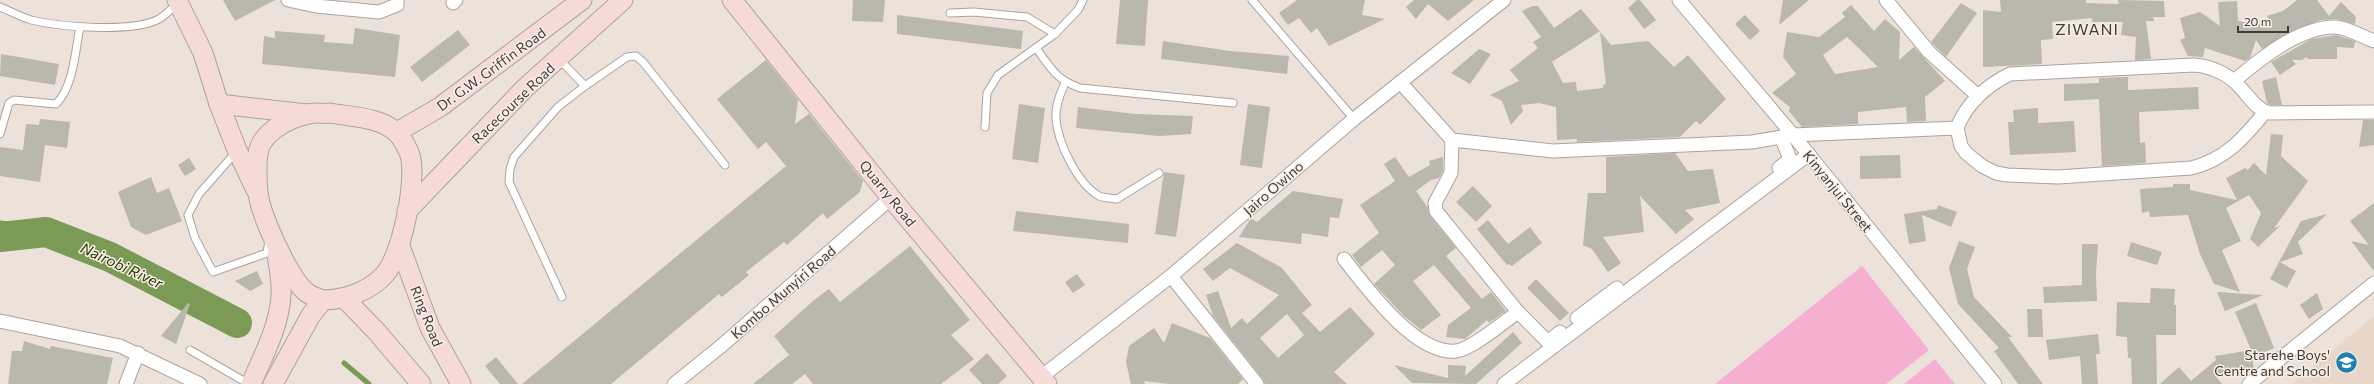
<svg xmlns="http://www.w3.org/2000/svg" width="2374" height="384" viewBox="0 0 2374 384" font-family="Commissioner,sans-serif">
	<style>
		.built { fill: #e8d6c9 }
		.pitch { fill: #f5b0d1 }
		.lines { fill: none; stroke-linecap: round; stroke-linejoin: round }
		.stream { stroke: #7b9a55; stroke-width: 5 }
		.river { stroke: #7b9a55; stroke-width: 30 }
		.building { fill: #bab7ac; fill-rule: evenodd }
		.lane-casing { stroke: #ada39c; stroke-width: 9 }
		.street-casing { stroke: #ada39c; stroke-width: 15 }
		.secondary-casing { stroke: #ada39c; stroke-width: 21 }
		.lane { stroke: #fff; stroke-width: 7 }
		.street { stroke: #fff; stroke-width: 13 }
		.secondary { stroke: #f6dad8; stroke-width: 19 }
		.labels { text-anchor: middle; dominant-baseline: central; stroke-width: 3; stroke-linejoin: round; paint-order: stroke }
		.street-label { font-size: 14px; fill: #3f3b38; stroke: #faefe7 }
		.poi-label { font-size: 14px; fill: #3f3b38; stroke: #faefe7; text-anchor: end }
		.water-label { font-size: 15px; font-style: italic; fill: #273b06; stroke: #faefe7 }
		.quarter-label { font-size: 16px; letter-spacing: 1px; fill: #3f3b38; stroke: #faefe7 }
	</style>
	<rect width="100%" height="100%" fill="#ede2da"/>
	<polygon class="built" points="2374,316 2374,384 2292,384 2345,340"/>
	<g class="pitch">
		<polygon points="1862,266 1929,350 1886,384 1715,384"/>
		<polygon points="1935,359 1955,384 1904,384"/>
	</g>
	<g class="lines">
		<g class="stream">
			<polyline points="0,223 34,227 46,232"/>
			<polyline points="344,363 369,384"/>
		</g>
		<polyline class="river" points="0,237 46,232 110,257 237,323"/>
	</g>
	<g class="building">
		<polygon points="223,0 275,0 235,21"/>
		<polygon points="853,0 885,0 883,22 852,21"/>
		<polygon points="1120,0 1148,0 1145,46 1116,44"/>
		<polygon points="1297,0 1365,0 1362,15 1385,19 1329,46 1317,28 1311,33 1299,18 1288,25 1279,13"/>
		<polygon points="1414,0 1474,0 1448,21 1428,4 1416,19 1406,7"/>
		<polygon points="1637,0 1640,0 1656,20 1644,29 1628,8"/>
		<polygon points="1783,0 1809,0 1779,25"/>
		<polygon points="2000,0 2086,0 2086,3 2119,4 2118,0 2164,1 2165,17 2153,17 2154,21 2146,21 2151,59 2135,60 2136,37 2121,35 2123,22 2092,22 2092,18 2052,22 2053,39 2041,40 2042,64 1983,67 1983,10 2001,12"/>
		<polygon points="2297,0 2317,0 2329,16 2341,2 2356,17 2355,24 2337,19 2320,20 2292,31 2262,49 2256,40 2250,58 2245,61 2205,48 2203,57 2188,56 2180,40 2185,38 2180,18 2200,12 2220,26 2218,2 2237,1 2238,21 2270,25 2267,16 2283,11"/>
		<polygon points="1961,3 1977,13 1946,57 1931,42"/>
		<path d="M1851 5 1874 31 1885 19 1900 32 1899 60 1914 47 1945 81 1925 97 1926 121 1907 122 1906 107 1858 112V124L1802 127 1789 111 1790 107 1772 93 1796 74 1783 57 1787 32 1819 37 1845 17 1842 13ZM1847 37 1878 67 1835 74 1823 55Z"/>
		<path d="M1532 6H1538L1554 28 1581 9 1611 45 1648 41 1674 67 1688 55 1726 99 1700 125 1696 121 1680 137 1577 142V139L1557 140 1556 107 1539 103 1521 105 1523 111 1511 125 1502 101 1490 95 1519 81 1510 70 1538 48 1533 42 1541 37 1522 11ZM1600 31 1606 84 1603 85V88L1577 91 1576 82 1563 83 1552 62Z"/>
		<polygon points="897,15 1023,31 1021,49 897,34"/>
		<polygon points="1745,15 1760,31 1750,40 1735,24"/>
		<polygon points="355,28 400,35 395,77 262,64 264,36 275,38 275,31 325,35 324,42 353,44"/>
		<polygon points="458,30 470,45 422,82 410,67"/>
		<polygon points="2336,35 2355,41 2354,48 2337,47 2337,59 2308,59 2306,57 2302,60 2292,60 2296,64 2280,75 2271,62 2311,39"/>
		<polygon points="1163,41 1230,51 1289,56 1287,74 1161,59"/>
		<polygon points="1479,49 1491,54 1470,84 1451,73"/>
		<polygon points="1,54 59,64 55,85 0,76"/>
		<polygon points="766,60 798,100 795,124 809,114 863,181 860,192 827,219 823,213 787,245 784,242 746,272 749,275 722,297 719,294 611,384 522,384 786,166 766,142 758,149 717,99"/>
		<polygon points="2128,77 2128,90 2198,87 2199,109 2139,112 2140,143 2145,142 2146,163 2102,166 2099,99 2064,101 2064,84 2099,83 2099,78"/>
		<polygon points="2276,77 2282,105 2271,105 2267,103 2262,81"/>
		<polygon points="1019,104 1045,108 1038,163 1012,159"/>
		<polygon points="1248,104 1270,107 1262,168 1240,165"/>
		<polygon points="1078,107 1135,114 1193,116 1191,134 1159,136 1076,128"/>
		<polygon points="2038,108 2038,123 2074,121 2076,152 2010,155 2008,122 2014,122 2013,110"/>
		<polygon points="40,119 70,122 67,148 45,145 40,182 0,176 0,147 23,150 26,124 39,125"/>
		<polygon points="2363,120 2374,120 2374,145 2359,147"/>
		<polygon points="2271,134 2283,135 2281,156 2308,181 2274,228 2280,226 2258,247 2250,239 2261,213 2249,195 2226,208 2241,241 2222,250 2240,292 2214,284 2200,254 2188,215 2150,217 2149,211 2142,213 2140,189 2173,187 2173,184 2190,184 2190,190 2237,200 2226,178 2245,168 2248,170 2254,163 2266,175"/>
		<polygon points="1675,153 1688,171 1713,169 1720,203 1685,210 1694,219 1676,234 1640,196 1644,232 1603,237 1621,263 1608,272 1592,249 1583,245 1588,193 1606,193 1606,157"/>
		<polygon points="1900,155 1901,178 1860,179 1860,156"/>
		<polygon points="1395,157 1409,177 1430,165 1429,161 1443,157 1443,171 1439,178 1431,180 1416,191 1428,208 1430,216 1456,248 1446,256 1482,299 1491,292 1506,311 1489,323 1487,320 1465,339 1446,337 1448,325 1471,308 1434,265 1413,281 1441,315 1421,330 1403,315 1374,284 1395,265 1382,250 1361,267 1352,255 1379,233 1360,205 1395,181 1384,164"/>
		<polygon points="189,158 196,169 185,176 178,165"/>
		<polygon points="1164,172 1185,175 1176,237 1155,234"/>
		<polygon points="151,177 157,193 169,188 182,221 146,235 131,227 118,192"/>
		<polygon points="1473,186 1492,206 1476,222 1456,202"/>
		<polygon points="1293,191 1343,199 1339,218 1330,217 1328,237 1302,233 1301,244 1239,237 1251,218 1257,222"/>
		<polygon points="2374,203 2374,271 2351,241 2369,245 2350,221"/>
		<polygon points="1938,205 1957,212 1951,227 1922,215 1926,241 1909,244 1904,214 1937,209"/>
		<polygon points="1016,211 1129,224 1128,243 1013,231"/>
		<polygon points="2327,214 2298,242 2303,254 2280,262 2296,271 2287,288 2270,279 2301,221"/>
		<polygon points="1488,220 1508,244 1530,227 1542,243 1512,266 1509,264 1507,265 1477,229"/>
		<polygon points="1959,241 1975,247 1967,269 1974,297 2012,337 2008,337 2043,384 2018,384 1994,351 1999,348 1958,304 1949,268"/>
		<polygon points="2131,242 2162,252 2157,265 2127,256"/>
		<path d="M1237 243 1282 268 1312 305 1302 313 1320 332 1350 307 1375 334 1334 372 1347 384H1265L1263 379 1213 316 1206 295 1218 291 1231 328 1242 318 1247 324 1279 295 1230 268 1213 281 1203 269ZM1287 314 1304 335 1278 358 1260 338Z"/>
		<polygon points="2082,244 2098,244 2096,273 2097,301 2044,303 2043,287 2082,285"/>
		<polygon points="910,246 970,320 951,335 974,359 941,384 813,384 805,374 792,384 753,384 789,355 774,336 814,300 829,289 840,302"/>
		<polygon points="257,271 263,284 250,291 235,281"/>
		<polygon points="1077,274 1085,285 1073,293 1065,282"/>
		<polygon points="1536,279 1569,313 1560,321 1527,288"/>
		<polygon points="2151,288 2175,289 2174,305 2176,305 2176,335 2156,335 2157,384 2132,384 2131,358 2128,358 2127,337 2116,336 2117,302 2150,303"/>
		<polygon points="2217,292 2263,295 2225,311"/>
		<polygon points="2317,293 2323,309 2309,319 2300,305"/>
		<polygon points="188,303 190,304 176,344 161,336"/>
		<polygon points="2256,303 2274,348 2254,357 2235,312"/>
		<polygon points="2027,309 2042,309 2043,337 2028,337"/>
		<polygon points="1172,323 1210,338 1243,379 1238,384 1169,384 1144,381 1145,384 1131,384 1126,362 1129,346 1154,328 1164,343"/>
		<polygon points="1513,332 1522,343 1476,384 1412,383 1394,365 1448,378 1448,365 1466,366 1465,376"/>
		<polygon points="2098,334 2100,354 2096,354 2098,384 2082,384 2080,356 2049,360 2046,340"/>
		<polygon points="24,341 50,349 51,346 113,358 107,384 8,384 12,351 22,351"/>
		<polygon points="2251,350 2254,369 2216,377 2222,384 2160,384 2179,367 2191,381 2216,360 2215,356"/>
		<polygon points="987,353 1007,376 998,384 982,384 969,370"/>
		<polygon points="496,357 518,384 500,384 485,366"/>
	</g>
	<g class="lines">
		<defs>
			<g id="lane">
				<polyline points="1252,0 1354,119"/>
				<path d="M0 7C10 11 21 17 31 20 60 27 133 33 159 19 166 15 172 8 178 3"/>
				<polyline points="950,13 974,12 1027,17 1055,34"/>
				<path d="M1036 48C1051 68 1055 79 1080 88L1233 103"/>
				<polyline points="559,59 585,86 558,107 514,157 510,169 509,182 562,297"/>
				<path d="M1065 83C1060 94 1055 106 1056 119 1058 143 1077 183 1099 196 1103 198 1111 198 1117 199L1159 173"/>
				<polyline points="585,86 627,57 636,56 643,62 725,165"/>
				<polyline points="985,127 987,93 998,75 1055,34 1078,10 1083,0"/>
				<path d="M0 134 9 103 14 100 56 104C74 86 75 51 80 27"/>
				<polyline points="236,152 199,194 188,215 195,238 213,272 267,253 269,240"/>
				<polyline points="190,350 249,384"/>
			</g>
			<g id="street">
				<polyline points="288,0 316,6 379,12 397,5 397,0"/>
				<polyline points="1679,0 1793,135 1995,384"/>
				<polyline points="1886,0 1929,52 1978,96"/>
				<polyline points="453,3 456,0"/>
				<path d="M2234 81C2260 59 2300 26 2336 27 2348 28 2363 37 2374 41"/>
				<polyline points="1400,82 1452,140"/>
				<path d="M1957 128 1961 146 1966 153 1982 166 1996 173 2007 175 2058 177 2191 168C2225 160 2244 138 2265 112"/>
				<polyline points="1779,168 1790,159 1781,137"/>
				<path d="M1344 259C1367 288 1415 355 1456 351 1471 350 1505 321 1518 312L1436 211 1435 203 1451 173 1452 140 1553 151 1752 142 1793 135 1957 128C1966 104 1987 85 2010 74L2194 65C2210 66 2228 74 2238 85 2249 96 2255 109 2270 113L2374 112"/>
				<polyline points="1171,276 1257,384"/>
				<polyline points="1518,312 1548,342 1560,332"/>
				<polyline points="1577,318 1617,288"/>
				<polyline points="0,321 120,346 200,384"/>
				<polyline points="1041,377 1171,276 1354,119 1504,0"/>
				<polyline points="126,384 138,353"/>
				<polyline points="674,384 720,347 891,198"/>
				<polyline points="1504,384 1809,154"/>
				<polyline points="2249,384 2374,283"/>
			</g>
			<g id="secondary">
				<polyline points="177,0 203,53 219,104 237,150 256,190"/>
				<polyline points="732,0 891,198 1047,384"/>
				<polyline points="219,104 307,114"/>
				<path d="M330 113C352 117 379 117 396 132 401 136 408 149 410 155 417 181 402 254 385 274 370 291 347 299 325 300 320 300 310 295 306 292 289 278 260 214 258 192 257 183 256 158 259 149 265 130 290 118 309 114 315 112 323 114 330 113Z"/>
				<polyline points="397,132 440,107 582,0"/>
				<polyline points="407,211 525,88 623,0"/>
				<polyline points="400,246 430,328 461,384"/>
				<polyline points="344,298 377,332 421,384"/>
				<path d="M251 384C263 356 279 327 281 296 282 282 279 268 277 255"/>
				<polyline points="273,384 311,315 323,300"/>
			</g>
		</defs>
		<use href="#lane" class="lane-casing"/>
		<use href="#street" class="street-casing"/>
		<use href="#secondary" class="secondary-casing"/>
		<use href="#lane" class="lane"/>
		<use href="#street" class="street"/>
		<use href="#secondary" class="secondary"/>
	</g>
	<defs>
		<symbol id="school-disc" viewBox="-11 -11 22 22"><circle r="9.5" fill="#2081ac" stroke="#faefe7"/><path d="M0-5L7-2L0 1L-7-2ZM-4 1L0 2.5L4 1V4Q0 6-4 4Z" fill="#fff"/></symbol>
	</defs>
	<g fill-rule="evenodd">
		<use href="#school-disc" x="2334" y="350" width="25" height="25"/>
	</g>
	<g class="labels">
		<g class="street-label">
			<text transform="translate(491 69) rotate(-36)">Dr. G.W. Griffin Road</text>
			<text transform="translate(513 103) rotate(-44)">Racecourse Road</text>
			<text transform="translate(1273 188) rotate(-41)">Jairo Owino</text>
			<text transform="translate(1838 191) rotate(51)">Kinyanjui Street</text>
			<text transform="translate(888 193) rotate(51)">Quarry Road</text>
			<text transform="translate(783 292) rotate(-41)">Kombo Munyiri Road</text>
			<text transform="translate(427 316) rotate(68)">Ring Road</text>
		</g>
		<g class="poi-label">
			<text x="2330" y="354">Starehe Boys'<tspan x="2330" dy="16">Centre and School</tspan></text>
		</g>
		<g class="water-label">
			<text transform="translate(122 265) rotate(25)">Nairobi River</text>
		</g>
		<g class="quarter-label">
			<text x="2087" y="28">ZIWANI</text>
		</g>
	</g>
	<path d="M2238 26v6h50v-6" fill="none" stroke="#3f3b38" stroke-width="2"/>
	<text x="2244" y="26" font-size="12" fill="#3f3b38" stroke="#faefe7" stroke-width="3" paint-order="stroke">20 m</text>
</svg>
